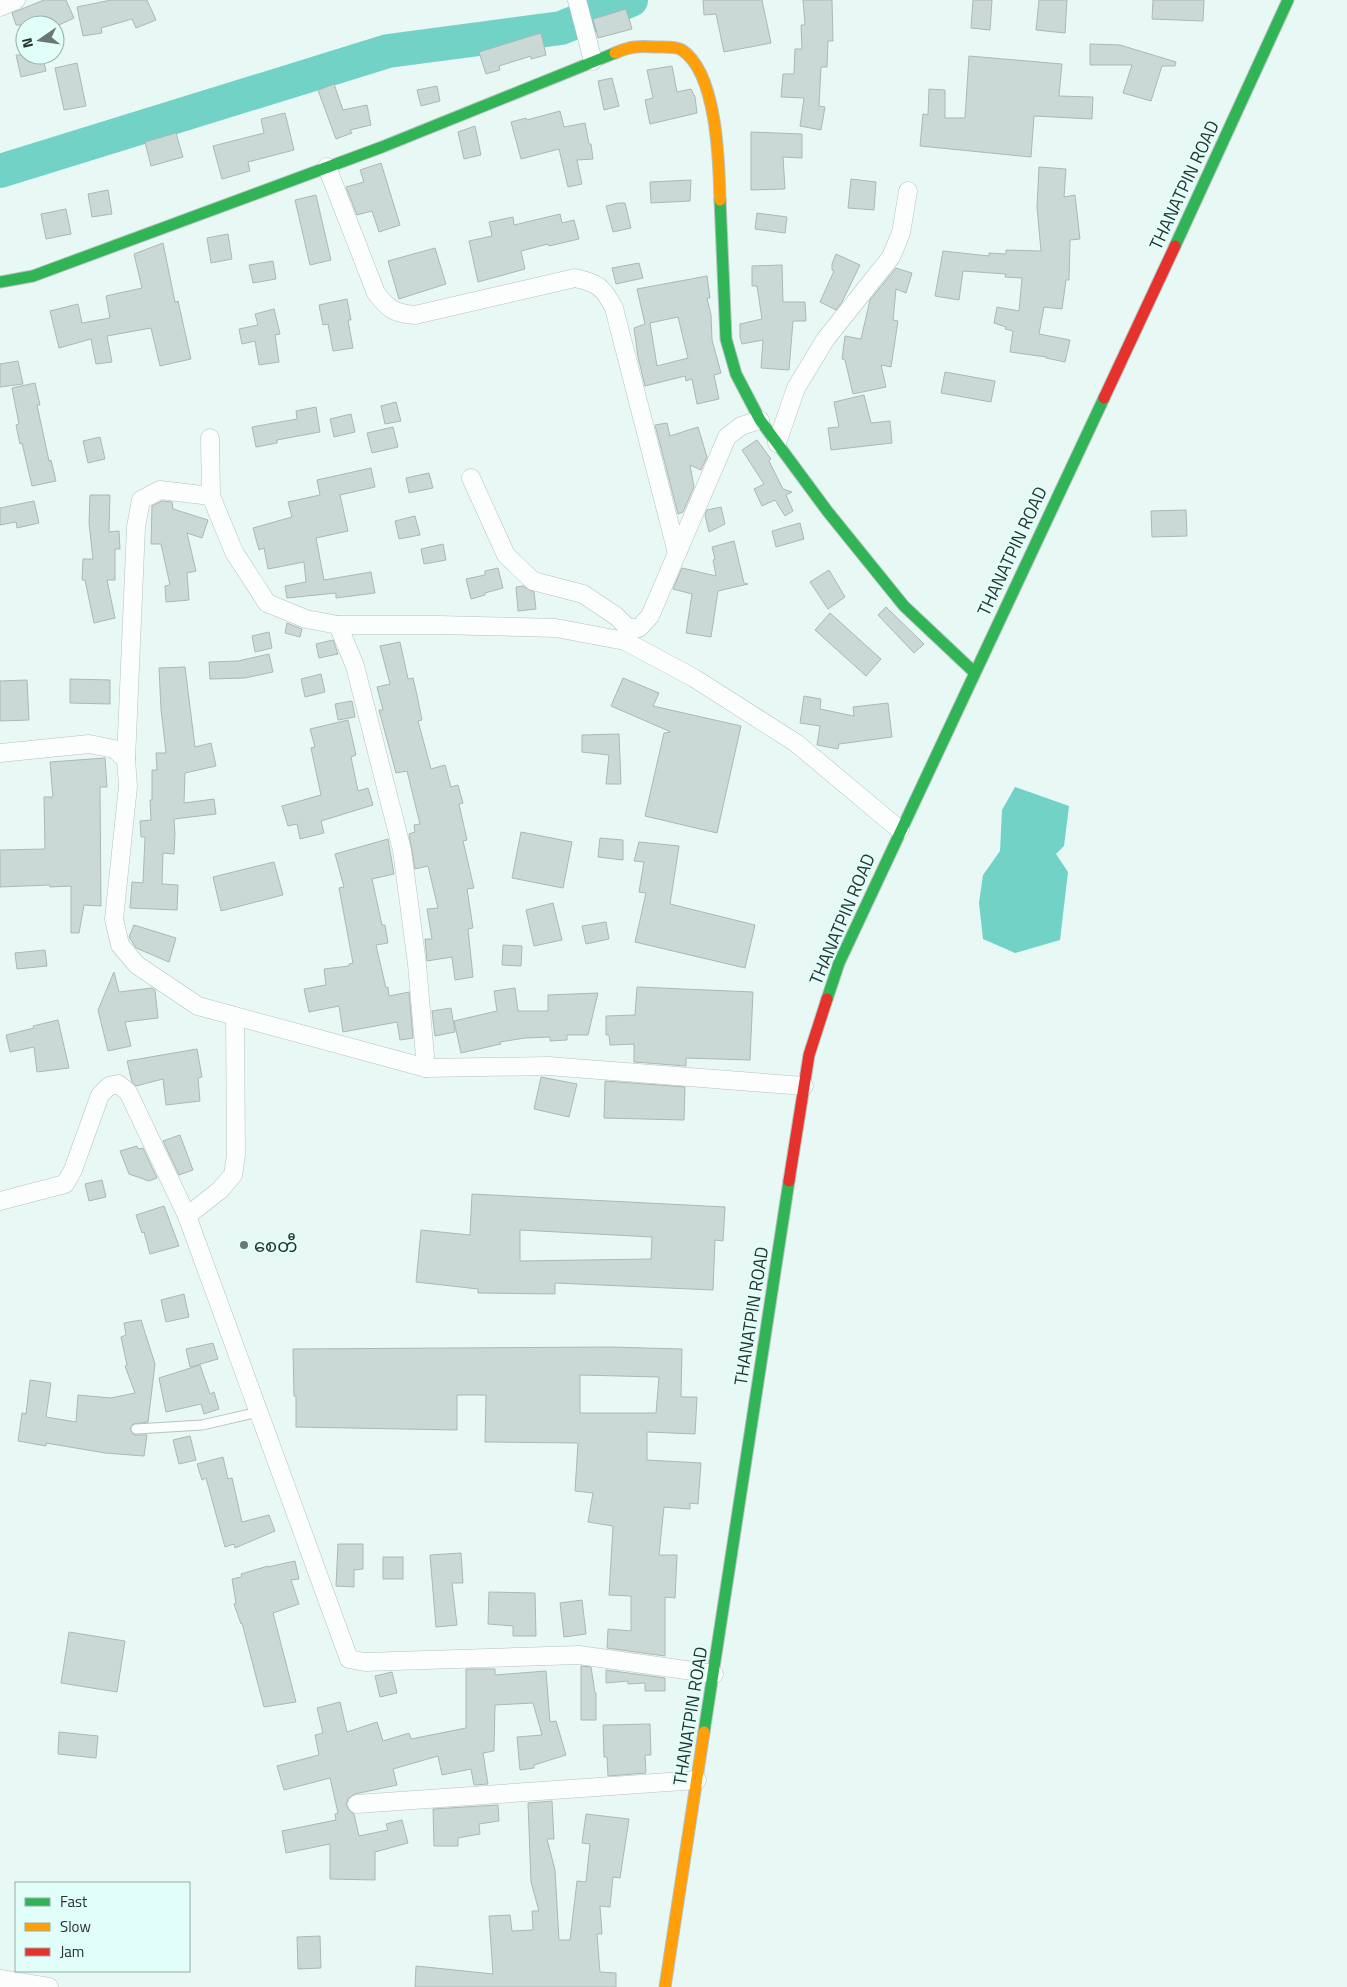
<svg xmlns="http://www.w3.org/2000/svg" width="1347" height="1987" viewBox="0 0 1347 1987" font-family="'Titillium Web','Noto Sans Myanmar',sans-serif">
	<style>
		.water { fill: #71d2c5 }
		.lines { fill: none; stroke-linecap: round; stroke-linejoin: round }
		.river { stroke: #71d2c5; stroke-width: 34 }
		.building { fill: #cad8d6; stroke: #abb8b6; fill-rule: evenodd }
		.lane-casing { stroke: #b4c2c0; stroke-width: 11 }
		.street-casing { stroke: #b4c2c0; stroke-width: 19 }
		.fast-casing { stroke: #b4c2c0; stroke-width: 13 }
		.slow-casing { stroke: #b4c2c0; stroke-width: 13 }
		.jam-casing { stroke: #b4c2c0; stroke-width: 13 }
		.lane { stroke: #fcfefe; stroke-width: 9 }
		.street { stroke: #fcfefe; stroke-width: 18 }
		.fast { stroke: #30b455; stroke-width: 11 }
		.slow { stroke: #ff9f0a; stroke-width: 11 }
		.jam { stroke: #e5322d; stroke-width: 11 }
		.poi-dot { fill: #697775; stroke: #e2fef9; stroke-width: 2 }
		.labels { text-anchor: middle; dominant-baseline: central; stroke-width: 4.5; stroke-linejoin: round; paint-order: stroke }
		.street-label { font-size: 18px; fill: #243230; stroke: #e2fef9 }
		.poi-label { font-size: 18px; fill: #243230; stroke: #e2fef9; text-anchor: start }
	</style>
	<rect width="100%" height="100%" fill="#e8f8f5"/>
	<polygon class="water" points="1015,787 1069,806 1064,846 1056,854 1068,872 1060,940 1015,953 983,939 979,903 983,875 1000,851 1002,810"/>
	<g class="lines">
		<polyline class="river" points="0,171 388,51 561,28 631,0"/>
	</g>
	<g class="building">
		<polygon points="44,0 66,0 74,18 59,25 16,25 12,13"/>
		<polygon points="111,0 147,0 156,20 136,28 132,19 101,28 102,33 83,36 77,7"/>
		<polygon points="703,0 762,0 771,43 724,52 716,14 704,15"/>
		<polygon points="803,0 832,0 833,41 828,41 827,67 821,67 819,106 825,107 821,130 800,126 804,98 781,97 783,74 794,74 795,49 802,49 801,25 805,25"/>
		<polygon points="973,0 992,0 990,30 971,28"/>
		<polygon points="1039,0 1067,0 1065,33 1036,30"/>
		<polygon points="1153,0 1204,0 1203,21 1152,19"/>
		<polygon points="626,9 632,29 598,38 593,19"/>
		<polygon points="541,33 546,55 531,59 531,56 499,66 500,70 486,74 479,52"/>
		<polygon points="1090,44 1120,45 1176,62 1175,66 1162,66 1151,101 1123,93 1132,65 1090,65"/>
		<polygon points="16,55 42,55 46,71 21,77"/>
		<polygon points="969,56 1062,64 1059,96 1093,97 1092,119 1034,116 1031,157 920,146 923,114 928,115 929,89 945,90 945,118 965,118"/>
		<polygon points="77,63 86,106 64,110 55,68"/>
		<polygon points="672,66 677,92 691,89 695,97 697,113 650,124 645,100 653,98 647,70"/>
		<polygon points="612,78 619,106 604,110 598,81"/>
		<polygon points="334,84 343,110 367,105 371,125 350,130 352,133 336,139 318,90"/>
		<polygon points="437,86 440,101 421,106 417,90"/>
		<polygon points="560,111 564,127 585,123 589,144 591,144 593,159 577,160 582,184 568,187 559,149 521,159 511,122 526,118 527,120"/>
		<polygon points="285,113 294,150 248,162 250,171 222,179 213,146 264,133 261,119"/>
		<polygon points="475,126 481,155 464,159 458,132"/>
		<polygon points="751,132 802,134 802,158 783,157 785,189 751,190"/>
		<polygon points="176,133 183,157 151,166 145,142"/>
		<polygon points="381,163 400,225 379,232 372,211 357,215 346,187 364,182 360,170"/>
		<polygon points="1039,167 1066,169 1064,197 1075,195 1080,239 1070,240 1069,280 1066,280 1062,309 1044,307 1039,334 1070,340 1065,362 1046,358 1046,357 1010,352 1013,331 1005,329 1006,327 994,323 997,307 1019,311 1022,278 1005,277 1006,274 963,271 959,300 935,296 943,251 989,256 989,253 1006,254 1006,250 1041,251 1037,207"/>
		<polygon points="851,179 876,182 874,210 848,208"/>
		<polygon points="691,180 690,201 651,203 650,182"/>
		<polygon points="108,190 112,214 92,217 88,194"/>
		<polygon points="316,195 331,260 310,265 295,200"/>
		<polygon points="618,203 625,203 631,228 613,232 606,206"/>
		<polygon points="66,209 71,234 46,239 41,214"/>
		<polygon points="757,213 787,217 785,233 755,229"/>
		<polygon points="560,214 562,223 574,220 579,239 549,246 548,244 521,251 525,269 478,282 469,241 492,236 489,222 513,217 514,225"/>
		<polygon points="228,234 232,259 211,263 207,238"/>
		<polygon points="163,243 175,302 178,301 191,359 160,366 151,328 107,336 112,362 96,364 91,339 59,348 50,311 78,304 82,323 110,318 106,296 142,288 134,254"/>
		<polygon points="435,248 446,284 399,299 388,261"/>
		<polygon points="836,254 860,265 842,302 836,310 820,302 834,271 832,270 832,264"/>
		<polygon points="273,261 276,279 253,283 249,265"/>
		<polygon points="639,263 643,278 616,284 612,268"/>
		<polygon points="782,265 783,302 805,302 806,321 793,321 789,370 761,368 763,340 742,344 740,337 740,324 762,319 757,286 752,286 752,266"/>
		<polygon points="896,268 912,273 906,293 896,289 893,320 898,321 891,367 881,365 886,387 853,394 845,360 842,359 845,336 861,339 870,300"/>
		<path d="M707 276 710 298H707L711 315 712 340 721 373 714 375 719 399 697 404 692 379 686 381 685 376 645 386 638 357 634 328 645 324 637 289ZM678 317 688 358 657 366 650 323Z"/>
		<polygon points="347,299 351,320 348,320 353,348 333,351 328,324 323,325 319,305"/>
		<polygon points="274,309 280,334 275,335 279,362 259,365 255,341 242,344 239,329 258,325 255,314"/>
		<polygon points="18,361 23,384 0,387 0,364"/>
		<polygon points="945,372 995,381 991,402 941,393"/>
		<polygon points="35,383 40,405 37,405 49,461 51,460 56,481 32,486 22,443 20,444 16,425 19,424 12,388"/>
		<polygon points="864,395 871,423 890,421 892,443 831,450 828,428 839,427 834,402"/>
		<polygon points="396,402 401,421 385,424 381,406"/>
		<polygon points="316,407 320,432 277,440 277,443 256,447 252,427 297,419 296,411"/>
		<polygon points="351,414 355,432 334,437 330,419"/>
		<polygon points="667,423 670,436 698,427 707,457 701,470 690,465 694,487 683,512 678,514 655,425"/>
		<polygon points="393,427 398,447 372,453 367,433"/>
		<polygon points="100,437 105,459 88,463 83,441"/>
		<polygon points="757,440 771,459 769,461 783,489 792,492 786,495 793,511 785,516 775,500 762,506 754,489 764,484 742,450"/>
		<polygon points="371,468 375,487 340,495 348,531 316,538 324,580 371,572 375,593 336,598 336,593 287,598 285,586 306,582 304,562 268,569 264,548 259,550 253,528 292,517 288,502 320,495 317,480"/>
		<polygon points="429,473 433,488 409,493 406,478"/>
		<polygon points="90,495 110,495 109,532 119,531 120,549 115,549 115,580 107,580 115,618 94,623 85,580 82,580 83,559 93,559 89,523"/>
		<polygon points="34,501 39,523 17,528 16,522 0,525 0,508"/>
		<polygon points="162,501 172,502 173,509 208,520 202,538 187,533 196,571 187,573 189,600 166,602 165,586 170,585 161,544 151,544 152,506"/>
		<polygon points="721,507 725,524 709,532 705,515 707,510"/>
		<polygon points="1186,510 1187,536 1152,537 1151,511"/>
		<polygon points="415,516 420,535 399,539 395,521"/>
		<polygon points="800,523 804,539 776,547 772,531"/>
		<polygon points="734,541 744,583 748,584 718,591 711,637 686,633 692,594 673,589 682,568 716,576 713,560 715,559 712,547"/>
		<polygon points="443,544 446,560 424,564 421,549"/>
		<polygon points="498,568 503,588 485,593 485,595 471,599 466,579 485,575 485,571"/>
		<polygon points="829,570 845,597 828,609 810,582"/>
		<polygon points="523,586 534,592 536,609 518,611 516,587"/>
		<polygon points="886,607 924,644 914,653 878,615"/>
		<polygon points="830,613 881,659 866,676 815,630"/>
		<polygon points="287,623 302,629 300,637 285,633"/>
		<polygon points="269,632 272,648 255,652 252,636"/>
		<polygon points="333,640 338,654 319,658 316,644"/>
		<polygon points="400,642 408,679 413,678 417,695 422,720 418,721 431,769 445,765 451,787 458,785 463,803 459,804 467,840 463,841 474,888 467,889 473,928 468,929 473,977 455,980 452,957 427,961 425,939 432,939 427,909 438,908 428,866 415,869 409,834 415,832 414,825 420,824 407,771 396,773 379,710 383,710 377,687 390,684 380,646"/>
		<polygon points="269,654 273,672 245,678 210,679 209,662 238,661"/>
		<polygon points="185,667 195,747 211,743 216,766 185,773 184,803 214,799 216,814 174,819 175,834 174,854 163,853 162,884 178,885 177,910 130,908 132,882 143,883 145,837 141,837 140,821 151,820 150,800 152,800 152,770 157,770 156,753 166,753 161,709 159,668"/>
		<polygon points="321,674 325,692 305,697 301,679"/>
		<polygon points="623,678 659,693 653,706 741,726 717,833 645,816 664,733 671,732 611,706"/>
		<polygon points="70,679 110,680 110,704 70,703"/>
		<polygon points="27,680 29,720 0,721 0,681"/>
		<polygon points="804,696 821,699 820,709 854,716 853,707 888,703 892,737 839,744 838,749 817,745 820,726 800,723"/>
		<polygon points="352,701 355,717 338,720 335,704"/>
		<polygon points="348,720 356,755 351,757 358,791 368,788 373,805 321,821 324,833 300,839 297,824 288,826 282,806 321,795 311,748 315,747 310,729"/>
		<polygon points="619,734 621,784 606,784 609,755 582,752 582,735"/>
		<polygon points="105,758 107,787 100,787 101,906 84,905 79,933 71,933 71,886 50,887 50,885 0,887 0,850 45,849 44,797 53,797 50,762"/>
		<polygon points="521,832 572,842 563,888 512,878"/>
		<polygon points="600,838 623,840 623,860 598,857"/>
		<polygon points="388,839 394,874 372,879 382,925 385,925 388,943 376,945 386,988 388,987 389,996 409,992 413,1038 400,1040 397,1022 343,1032 339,1006 309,1012 304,989 326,985 324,969 349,966 349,964 353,963 339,888 344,887 335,854"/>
		<polygon points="639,842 679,846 670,904 755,925 745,968 635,942 646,893 639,892 644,862 634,861"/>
		<polygon points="274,862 283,895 221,911 213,877"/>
		<polygon points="553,903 562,940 534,946 526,910"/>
		<polygon points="606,922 609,939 586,944 582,926"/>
		<polygon points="134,925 176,938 169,962 136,948 129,937"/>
		<polygon points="503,945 522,946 521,966 502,965"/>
		<polygon points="45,950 47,966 17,969 15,953"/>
		<polygon points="114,972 119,992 152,988 155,990 158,1018 125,1022 131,1046 108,1051 98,1010"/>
		<polygon points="637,987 753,992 750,1060 686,1058 686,1066 634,1062 634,1044 610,1045 609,1035 606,1035 606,1016 635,1015"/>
		<polygon points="515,988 518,1011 548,1011 548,995 598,993 588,1035 567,1035 567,1040 550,1041 550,1037 525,1038 500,1042 501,1044 461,1053 454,1021 497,1011 494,991"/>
		<polygon points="451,1008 455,1032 435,1036 432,1011"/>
		<polygon points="58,1020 69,1068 37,1072 34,1047 10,1052 6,1035 34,1028 33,1026"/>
		<polygon points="197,1049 202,1077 198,1078 200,1101 166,1105 163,1079 136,1086 132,1082 127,1061"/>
		<polygon points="541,1077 577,1084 569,1117 534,1109"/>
		<polygon points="605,1081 685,1087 684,1120 604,1118"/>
		<polygon points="180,1135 193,1170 179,1175 163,1141"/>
		<polygon points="137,1146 138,1149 143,1148 157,1178 149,1181 129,1174 120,1151"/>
		<polygon points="102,1180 106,1197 89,1201 85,1184"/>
		<path d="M472 1194 725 1207 723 1241 715 1240 713 1290 555 1283V1294L478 1293V1289L416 1282 421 1230 470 1235ZM520 1230 652 1237 651 1259 520 1261Z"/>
		<polygon points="164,1206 179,1246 150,1254 144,1232 142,1233 136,1215"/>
		<polygon points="184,1294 189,1317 166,1322 161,1300"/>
		<polygon points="141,1320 155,1364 148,1422 133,1424 130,1429 134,1435 147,1435 144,1456 105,1453 46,1443 46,1446 18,1441 22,1413 26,1414 30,1380 51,1383 46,1417 76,1422 78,1395 111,1398 135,1393 125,1366 127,1365 121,1337 126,1335 124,1323"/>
		<polygon points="213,1343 218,1359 190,1367 186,1349"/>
		<path d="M609 1347 682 1349 681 1397H697L695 1434 647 1432V1460L701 1463 698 1504 690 1503V1509L664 1507 659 1555H677L675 1598 665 1597V1656L607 1648 608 1629 631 1631V1596L609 1595 613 1526 588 1522 593 1493 575 1491 578 1443 485 1442 486 1395H457V1430L296 1427V1396H294L293 1349ZM580 1375 659 1377 656 1413H580Z"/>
		<polygon points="200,1365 210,1394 214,1392 219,1409 204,1414 201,1404 166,1412 159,1378"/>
		<polygon points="190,1436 196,1460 179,1464 173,1440"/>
		<polygon points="223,1457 228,1479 232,1478 242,1522 269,1515 275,1531 235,1548 234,1544 225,1547 206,1478 202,1480 197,1464"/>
		<polygon points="338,1544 363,1544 363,1569 354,1570 354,1587 336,1586"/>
		<polygon points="461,1553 463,1583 452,1583 457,1625 436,1627 430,1555"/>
		<rect x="383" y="1557" width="20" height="22"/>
		<polygon points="295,1561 299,1579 291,1580 299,1604 273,1613 296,1702 264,1707 242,1623 241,1624 234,1604 236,1603 232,1579 242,1577 241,1574 268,1566 268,1567"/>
		<polygon points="489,1592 535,1593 536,1636 513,1636 513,1626 488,1624"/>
		<polygon points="582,1600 586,1634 564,1637 560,1603"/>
		<polygon points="69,1632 125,1641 117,1692 61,1683"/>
		<polygon points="581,1666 591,1667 595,1693 596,1693 596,1720 581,1720"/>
		<polygon points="466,1669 495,1669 495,1675 546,1671 550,1722 556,1721 566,1755 534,1765 534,1768 520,1770 517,1737 542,1735 533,1703 495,1705 494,1751 483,1753 488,1784 474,1785 471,1769 442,1775 438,1756 393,1769 397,1785 355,1794 348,1799 346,1805 349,1810 354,1814 359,1836 388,1830 386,1824 402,1820 408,1843 375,1852 375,1880 330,1879 330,1844 286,1853 282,1831 336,1820 335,1814 338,1813 330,1778 284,1790 277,1766 319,1755 315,1735 323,1733 317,1708 340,1702 347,1732 377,1722 383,1741 409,1733 411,1739 466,1728"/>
		<polygon points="606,1670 665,1678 665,1691 645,1691 645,1683 628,1684 628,1681 606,1683"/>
		<polygon points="392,1672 397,1693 380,1697 375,1676"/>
		<polygon points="650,1724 651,1755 645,1755 646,1773 608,1776 607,1757 604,1757 603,1725"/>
		<polygon points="59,1732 98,1736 96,1758 58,1754"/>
		<polygon points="552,1801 554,1839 547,1839 555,1870 559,1940 570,1940 577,1881 586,1882 590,1844 582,1843 586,1814 629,1819 620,1878 613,1877 610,1907 600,1906 602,1934 597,1934 600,1972 616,1973 616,1987 415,1987 416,1966 493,1974 489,1916 510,1915 512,1931 533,1930 532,1911 539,1911 531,1882 528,1803"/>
		<polygon points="498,1805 499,1821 479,1824 480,1834 458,1838 458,1846 434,1846 433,1809"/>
		<polygon points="320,1936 321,1968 298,1969 297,1937"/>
	</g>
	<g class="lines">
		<defs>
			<polyline id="lane" points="136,1429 202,1425 259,1412"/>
			<g id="street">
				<polyline points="577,0 593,61"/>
				<polyline points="0,7 16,0"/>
				<path d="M327 167 376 293C389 310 394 313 415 315L575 278C598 283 603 287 614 308L677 553"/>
				<polyline points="210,438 211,496 234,552 267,603 306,619 338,625 438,625 556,628 625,641 694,678 796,743 900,830"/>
				<polyline points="777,443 796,388 825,340 891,257 901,233 908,191"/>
				<polyline points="471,478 506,555 533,581 583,594 616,616 628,628 639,628 650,616 727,437 741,426 760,420"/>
				<polyline points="338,625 355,666 402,850 417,964 426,1068"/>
				<polyline points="0,753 89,744 114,749 126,759 128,786 114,919 120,945 137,965 198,1006 426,1068 548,1066 804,1086"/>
				<polyline points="126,759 136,527 141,500 160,490 211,496"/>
				<polyline points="0,1201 65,1184 73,1170 100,1095 109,1086 118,1084 128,1092 187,1216 349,1659 365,1662 579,1655 714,1674"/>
				<polyline points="187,1216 220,1190 233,1175 236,1155 235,1016"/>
				<polyline points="357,1804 697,1780"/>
				<polyline points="0,1979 49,1987"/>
			</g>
			<g id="fast">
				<polyline points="720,200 726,339 736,374 760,420 828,512 904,606 974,672"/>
				<polyline points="1175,246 1288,0"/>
				<polyline points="0,282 33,276 382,147 615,53"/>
				<polyline points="827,999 839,963 1104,398"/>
				<polyline points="704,1732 789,1181"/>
			</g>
			<g id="slow">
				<path d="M615 53C631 46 639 46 656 47 663 47 676 46 682 50 717 73 719 161 720 200"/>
				<polyline points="665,1987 704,1732"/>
			</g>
			<g id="jam">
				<polyline points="1104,398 1175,246"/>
				<polyline points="789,1181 809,1055 827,999"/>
			</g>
		</defs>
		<use href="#lane" class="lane-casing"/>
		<use href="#street" class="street-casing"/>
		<use href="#fast" class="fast-casing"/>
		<use href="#slow" class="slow-casing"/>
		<use href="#jam" class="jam-casing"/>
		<use href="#lane" class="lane"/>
		<use href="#street" class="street"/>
		<use href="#fast" class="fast"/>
		<use href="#slow" class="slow"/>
		<use href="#jam" class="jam"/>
	</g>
	<circle class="poi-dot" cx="244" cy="1245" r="5"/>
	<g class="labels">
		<g class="street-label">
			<text transform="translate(1184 185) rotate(-65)">THANATPIN ROAD</text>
			<text transform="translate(1012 551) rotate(-65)">THANATPIN ROAD</text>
			<text transform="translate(842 919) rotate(-67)">THANATPIN ROAD</text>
			<text transform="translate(751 1316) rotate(-81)">THANATPIN ROAD</text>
			<text transform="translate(690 1716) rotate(-81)">THANATPIN ROAD</text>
		</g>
		<g class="poi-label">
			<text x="254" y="1245">စေတီ</text>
		</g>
	</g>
	<rect x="15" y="1882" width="175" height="90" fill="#e2fef9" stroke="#96aca9"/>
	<rect x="25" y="1898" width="25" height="8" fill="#30b455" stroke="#96aca9"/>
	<text x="60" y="1907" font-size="15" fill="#243230">Fast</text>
	<rect x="25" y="1923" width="25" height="8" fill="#ff9f0a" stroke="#96aca9"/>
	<text x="60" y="1932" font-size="15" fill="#243230">Slow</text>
	<rect x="25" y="1948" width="25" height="8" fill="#e5322d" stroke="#96aca9"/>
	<text x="60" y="1957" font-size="15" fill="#243230">Jam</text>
	<g transform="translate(40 40) rotate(257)"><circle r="24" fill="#e2fef9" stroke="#96aca9"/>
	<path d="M0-4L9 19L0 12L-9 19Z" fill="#697775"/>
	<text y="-8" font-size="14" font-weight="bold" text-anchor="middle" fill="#243230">N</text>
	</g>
</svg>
